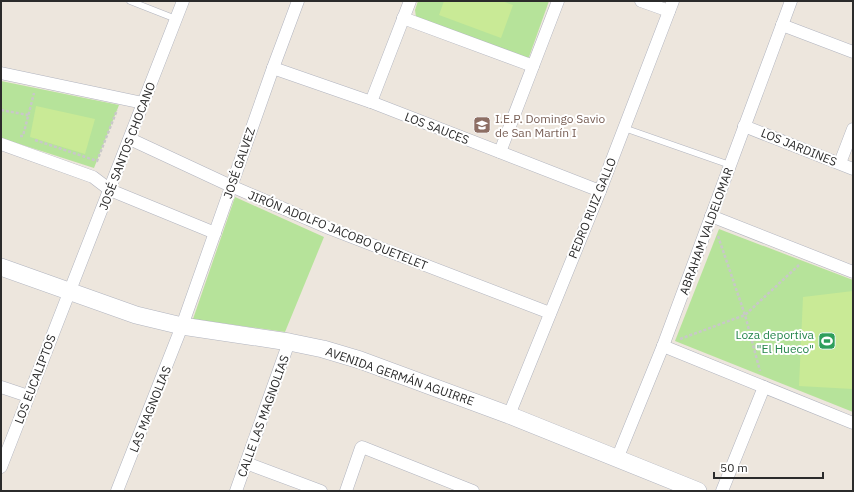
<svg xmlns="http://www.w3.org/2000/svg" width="854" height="492" viewBox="0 0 854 492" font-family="'IBM Plex Sans',sans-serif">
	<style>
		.green { fill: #b6e39a }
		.pitch { fill: #c9ea96 }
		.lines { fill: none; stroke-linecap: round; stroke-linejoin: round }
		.lane-casing { stroke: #b1b4bf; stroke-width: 7 }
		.street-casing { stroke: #b1b4bf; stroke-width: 13 }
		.secondary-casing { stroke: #b1b4bf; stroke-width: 18 }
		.path { stroke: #c8c8c8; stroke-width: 2.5; stroke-dasharray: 3 2; stroke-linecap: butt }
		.lane { stroke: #fff; stroke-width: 6 }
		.street { stroke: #fff; stroke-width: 12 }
		.secondary { stroke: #fff; stroke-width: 17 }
		.labels { text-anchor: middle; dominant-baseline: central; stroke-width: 4; stroke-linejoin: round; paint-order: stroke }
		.education-label { font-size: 12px; fill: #785e54; stroke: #fff; text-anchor: start }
		.street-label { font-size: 12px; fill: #2b2b2b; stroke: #fff }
		.leisure-label { font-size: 12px; fill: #27864d; stroke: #fff; text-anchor: end }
	</style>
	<rect width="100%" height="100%" fill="#ede6dd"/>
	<g class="green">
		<polygon points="418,1 549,1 529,57 522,60 416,17 415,10"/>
		<polygon points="1,81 119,105 94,168 1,138"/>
		<polygon points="235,197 324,237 285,332 193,319"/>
		<polygon points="719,229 853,280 853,412 675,341"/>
	</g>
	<g class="pitch">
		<polygon points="444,1 502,1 513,5 501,38 439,15"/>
		<polygon points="36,106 95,119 85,154 30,137"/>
		<polygon points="853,291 853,389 799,386 803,297"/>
	</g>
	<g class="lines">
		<defs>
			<g id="lane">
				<polyline points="130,1 176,19"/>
				<polyline points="624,128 730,165"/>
			</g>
			<g id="street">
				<polyline points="641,1 669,11"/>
				<polyline points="403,18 533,66"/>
				<polyline points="782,25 853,52"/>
				<polyline points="273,68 371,102 600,191"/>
				<polyline points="1,73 143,103"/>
				<polyline points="371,102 410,1"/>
				<polyline points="744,126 853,169"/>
				<polyline points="130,139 231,186 331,229 550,313"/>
				<polyline points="1,144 93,177 110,190 215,233"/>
				<polyline points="500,152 558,1"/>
				<polyline points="840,163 853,129"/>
				<polyline points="711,216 853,272"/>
				<polyline points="663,346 853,423"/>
				<polyline points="1,387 28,396"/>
				<polyline points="509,415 600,191 673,1"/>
				<polyline points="617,459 663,346 791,1"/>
				<polyline points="246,463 321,491"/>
				<polyline points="1,467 183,1"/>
				<polyline points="117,491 182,326 273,68 298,1"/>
				<polyline points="236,491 289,342"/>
				<polyline points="346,491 361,448 362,447 473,491"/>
				<polyline points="722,491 764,387"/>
			</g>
			<polyline id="secondary" points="1,267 136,315 182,326 289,342 323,349 360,360 509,415 698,491"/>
		</defs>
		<use href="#lane" class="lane-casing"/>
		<use href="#street" class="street-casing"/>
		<use href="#secondary" class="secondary-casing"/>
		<g class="path">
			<polyline points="1,110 28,115"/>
			<polyline points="20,136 23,136 34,93"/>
			<polyline points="35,140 97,161 117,110"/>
			<polyline points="718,236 745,315 760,371"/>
			<polyline points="680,339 745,315 799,265"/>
		</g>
		<use href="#lane" class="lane"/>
		<use href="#street" class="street"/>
		<use href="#secondary" class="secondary"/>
	</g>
	<defs>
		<symbol id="school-square" viewBox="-11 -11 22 22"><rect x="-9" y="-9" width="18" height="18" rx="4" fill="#8d6e63" stroke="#fff"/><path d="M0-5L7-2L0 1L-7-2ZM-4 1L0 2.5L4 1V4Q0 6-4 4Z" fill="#fff"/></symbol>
		<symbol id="stadium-square" viewBox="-11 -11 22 22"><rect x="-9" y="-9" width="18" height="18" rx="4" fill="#2e9e5b" stroke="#fff"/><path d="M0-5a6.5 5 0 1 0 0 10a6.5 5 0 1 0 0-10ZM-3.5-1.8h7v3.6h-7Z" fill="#fff"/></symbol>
	</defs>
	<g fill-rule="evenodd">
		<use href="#school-square" x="472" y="115" width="20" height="20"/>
		<use href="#stadium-square" x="817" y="331" width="20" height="20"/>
	</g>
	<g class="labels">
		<g class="education-label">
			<text x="495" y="118">I.E.P. Domingo Savio<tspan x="495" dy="14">de San Martín I</tspan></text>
		</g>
		<g class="street-label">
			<text transform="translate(437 128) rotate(21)">LOS SAUCES</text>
			<text transform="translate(127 146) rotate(-69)">JOSÉ SANTOS CHOCANO</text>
			<text transform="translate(799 147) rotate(22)">LOS JARDINES</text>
			<text transform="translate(239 163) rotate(-71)">JOSÉ GALVEZ</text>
			<text transform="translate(592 208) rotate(-68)">PEDRO RUIZ GALLO</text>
			<text transform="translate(338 230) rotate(22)">JIRÓN ADOLFO JACOBO QUETELET</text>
			<text transform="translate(706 231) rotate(-70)">ABRAHAM VALDELOMAR</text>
			<text transform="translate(400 376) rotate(19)">AVENIDA GERMÁN AGUIRRE</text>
			<text transform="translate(35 379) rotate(-69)">LOS EUCALIPTOS</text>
			<text transform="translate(150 409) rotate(-68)">LAS MAGNOLIAS</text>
			<text transform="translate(263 416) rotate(-70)">CALLE LAS MAGNOLIAS</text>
		</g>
		<g class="leisure-label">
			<text x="814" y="334">Loza deportiva<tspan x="814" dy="14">"El Hueco"</tspan></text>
		</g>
	</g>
	<rect width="854" height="492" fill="none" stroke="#2b2b2b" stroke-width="4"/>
	<path d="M714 472v6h109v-6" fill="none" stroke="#2b2b2b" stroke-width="2"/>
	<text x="720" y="472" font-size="12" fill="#2b2b2b" stroke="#ffffff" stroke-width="3" paint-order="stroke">50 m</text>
</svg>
